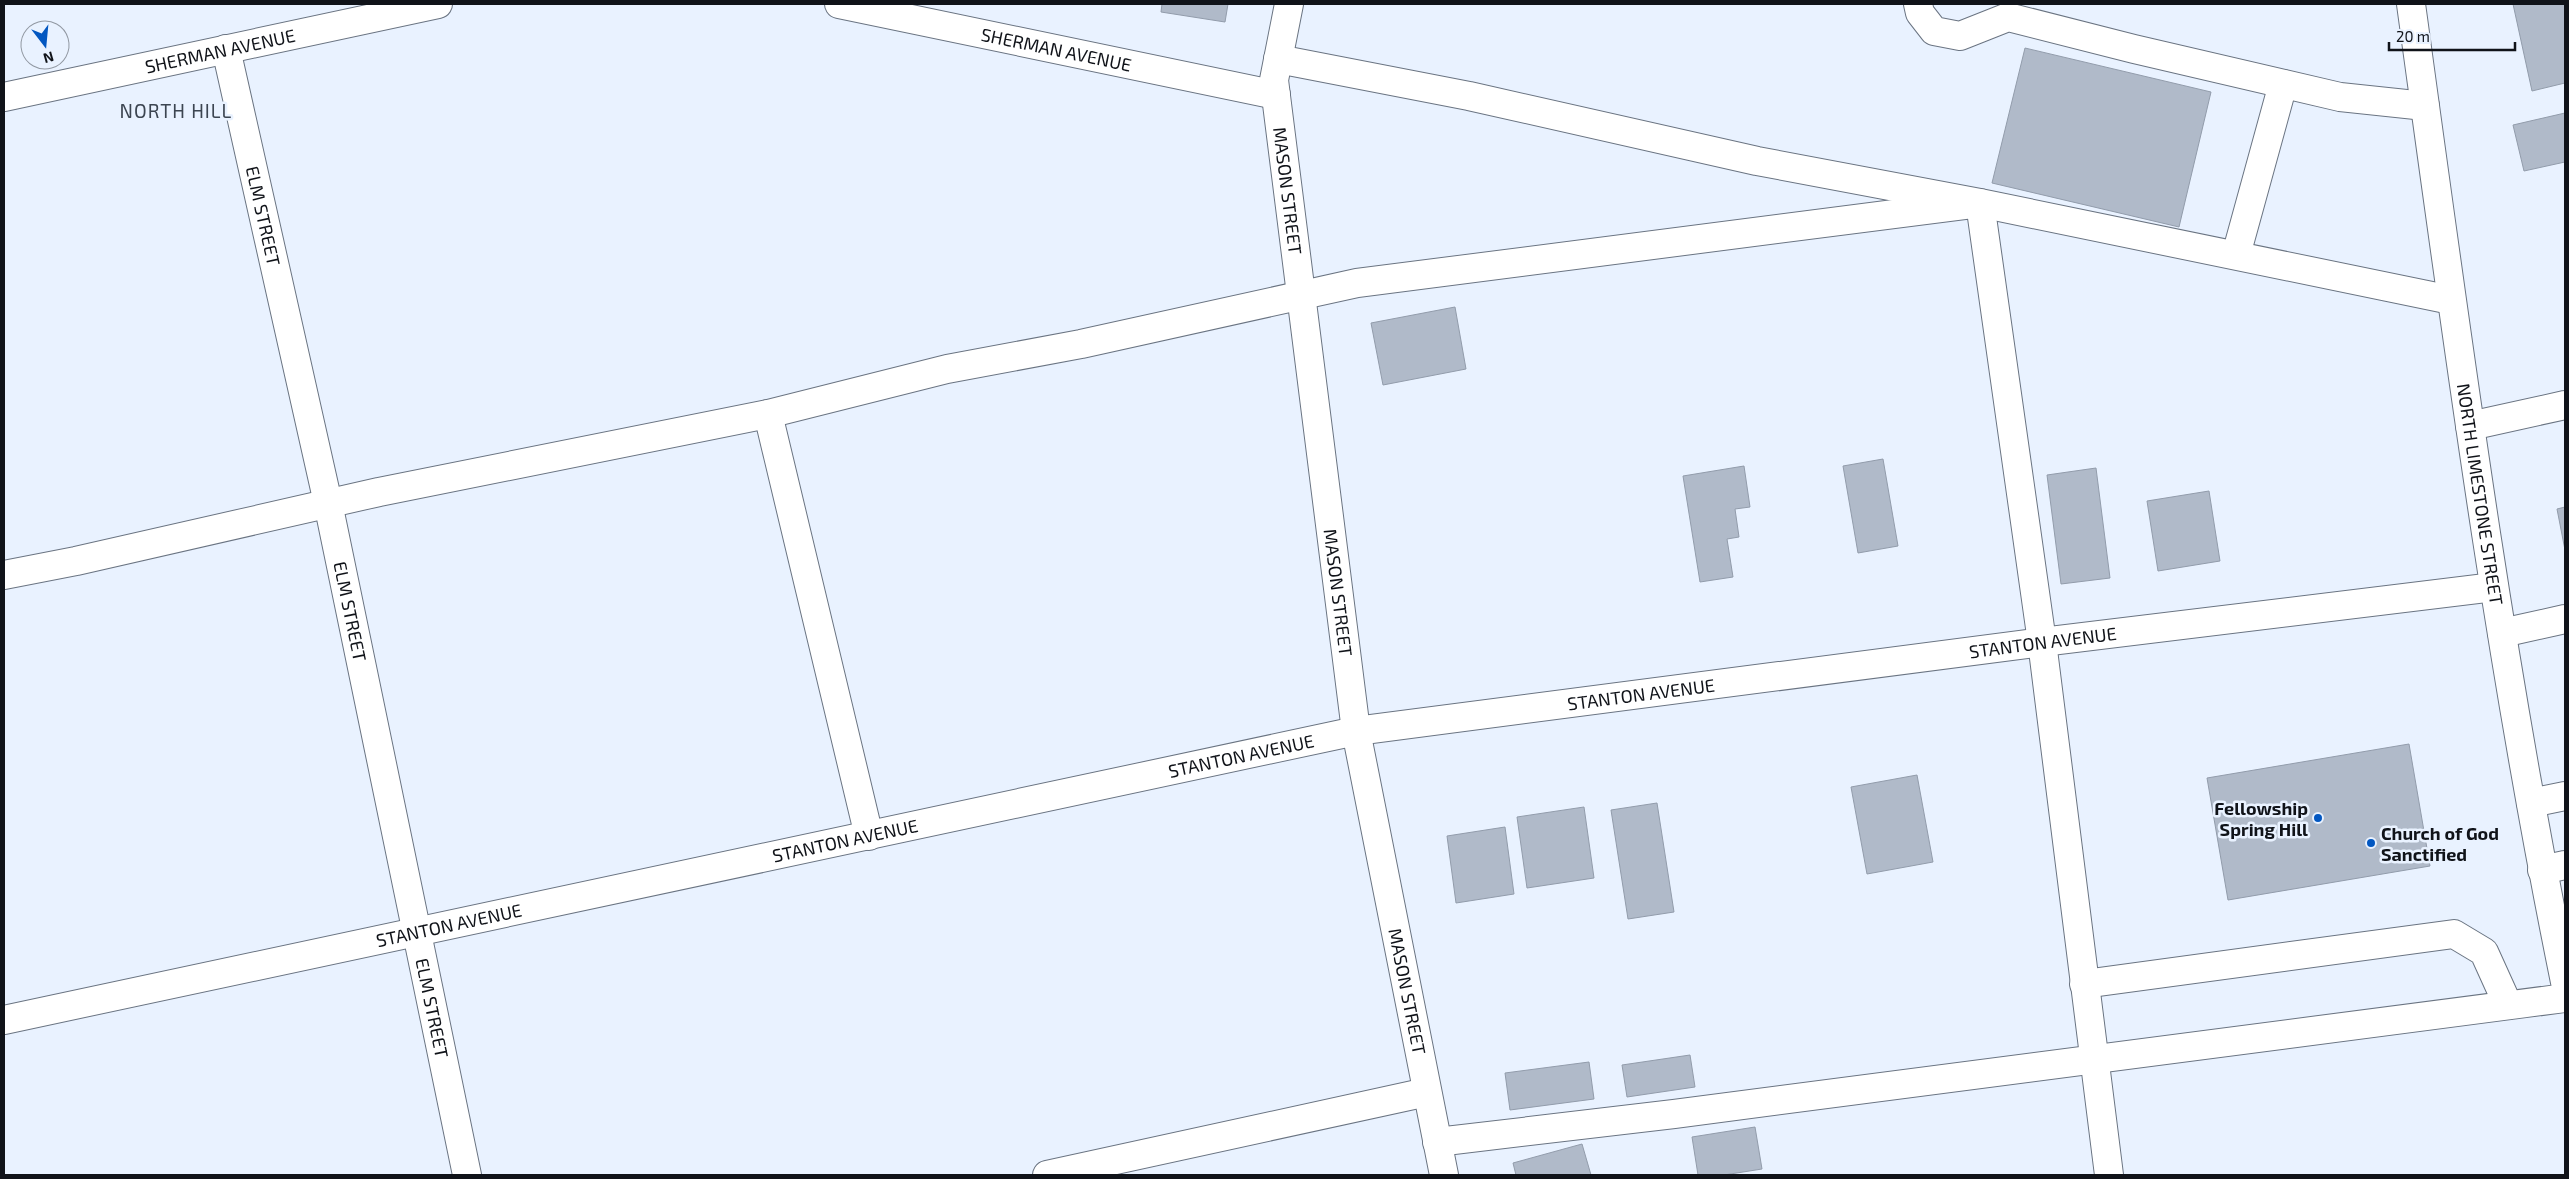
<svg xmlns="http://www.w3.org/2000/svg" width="2569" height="1179" viewBox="0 0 2569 1179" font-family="'Exo 2',sans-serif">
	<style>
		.building { fill: #b0bac9; stroke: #929cab }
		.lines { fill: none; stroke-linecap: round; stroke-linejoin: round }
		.minor-casing { stroke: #6a7482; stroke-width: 30 }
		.major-casing { stroke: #6a7482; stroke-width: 30 }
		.minor { stroke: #fff; stroke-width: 28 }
		.major { stroke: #fff; stroke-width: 28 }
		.poi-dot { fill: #0257c1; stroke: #e9f2ff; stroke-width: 2 }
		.labels { text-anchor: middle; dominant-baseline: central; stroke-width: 5; stroke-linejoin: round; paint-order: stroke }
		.street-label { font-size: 18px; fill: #101319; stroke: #e9f2ff }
		.poi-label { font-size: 18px; font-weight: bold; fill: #101319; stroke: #e9f2ff; text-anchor: end }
		.neighbourhood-label { font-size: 19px; letter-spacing: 1px; fill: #3c4551; stroke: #e9f2ff }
	</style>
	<rect width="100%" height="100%" fill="#e9f2ff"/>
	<g class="building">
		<polygon points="1162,4 1228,4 1225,22 1161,12"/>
		<polygon points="2513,4 2565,4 2565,83 2532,91"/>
		<polygon points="2025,48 2211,92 2179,227 1992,183"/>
		<polygon points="2565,113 2565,162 2524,171 2513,125"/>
		<polygon points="1455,307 1466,369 1383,385 1371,323"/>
		<polygon points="1883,459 1898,546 1858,553 1843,466"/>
		<polygon points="1744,466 1750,507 1735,509 1739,537 1727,539 1733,577 1700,582 1683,476"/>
		<polygon points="2096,468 2110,578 2061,584 2047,475"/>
		<polygon points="2209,491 2220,561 2158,571 2147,501"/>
		<polygon points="2565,507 2565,550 2557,509"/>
		<polygon points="2409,744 2430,866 2228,900 2207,778"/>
		<polygon points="1917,775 1933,862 1867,874 1851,787"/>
		<polygon points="1657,803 1674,912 1628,919 1611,810"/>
		<polygon points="1584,807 1594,878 1527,888 1517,817"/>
		<polygon points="1505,827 1514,894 1456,903 1447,836"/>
		<polygon points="1690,1055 1695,1087 1627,1097 1622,1065"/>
		<polygon points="1589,1062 1594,1099 1510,1110 1505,1073"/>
		<polygon points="1755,1127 1762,1169 1724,1175 1698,1175 1692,1137"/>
		<polygon points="1582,1144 1591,1175 1516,1175 1513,1163"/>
	</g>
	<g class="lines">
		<defs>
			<g id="minor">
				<path id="s1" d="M839 4 1276 95"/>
				<path id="s2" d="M1289 4 1274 80 1356 731 1444 1175"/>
				<polyline points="1918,4 1920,13 1934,31 1960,36 2008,17 2134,49 2340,97 2425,106"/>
				<path id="s3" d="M226 49 328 503 467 1175"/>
				<polyline points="1278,59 1469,96 1757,161 1980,203 2451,300"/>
				<path id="s4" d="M4 97 438 4"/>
				<polyline points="2236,255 2283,84"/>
				<polyline points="768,414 869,836"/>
				<polyline points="2470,426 2565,405"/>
				<polyline points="4,575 76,561 379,492 768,414 947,369 1081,344 1357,283 1980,203 2042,642 2109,1175"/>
				<polyline points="2502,633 2565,619"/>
				<polyline points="2531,803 2565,796"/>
				<polyline points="2542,870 2565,865"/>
				<polyline points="2084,984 2454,934 2484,952 2508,1005"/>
				<path id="s5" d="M4 1020 1356 731 2042 642 2494 587"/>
				<polyline points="1437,1142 1674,1114 2565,998"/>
				<polyline points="1047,1175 1427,1092"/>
			</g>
			<g id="major">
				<path id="s6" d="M2411 4C2456 331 2499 659 2565 982"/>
			</g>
		</defs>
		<use href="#minor" class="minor-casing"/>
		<use href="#major" class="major-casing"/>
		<use href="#minor" class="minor"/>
		<use href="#major" class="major"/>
	</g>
	<g class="poi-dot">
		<circle cx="2318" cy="818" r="5"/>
		<circle cx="2371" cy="843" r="5"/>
	</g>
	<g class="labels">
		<g class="street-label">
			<text stroke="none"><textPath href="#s1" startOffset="222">SHERMAN AVENUE</textPath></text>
			<text stroke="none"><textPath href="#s4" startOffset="221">SHERMAN AVENUE</textPath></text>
			<text stroke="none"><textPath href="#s2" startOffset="189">MASON STREET</textPath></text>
			<text stroke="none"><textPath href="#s3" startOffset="171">ELM STREET</textPath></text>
			<text stroke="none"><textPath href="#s6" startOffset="495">NORTH LIMESTONE STREET</textPath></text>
			<text stroke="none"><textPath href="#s2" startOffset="594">MASON STREET</textPath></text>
			<text stroke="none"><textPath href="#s3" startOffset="576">ELM STREET</textPath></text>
			<text stroke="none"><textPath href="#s5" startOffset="2075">STANTON AVENUE</textPath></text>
			<text stroke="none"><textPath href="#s5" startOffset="1670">STANTON AVENUE</textPath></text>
			<text stroke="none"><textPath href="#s5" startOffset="1265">STANTON AVENUE</textPath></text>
			<text stroke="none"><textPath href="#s5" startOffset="860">STANTON AVENUE</textPath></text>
			<text stroke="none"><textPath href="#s5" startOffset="455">STANTON AVENUE</textPath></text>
			<text stroke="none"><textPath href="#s2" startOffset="999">MASON STREET</textPath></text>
			<text stroke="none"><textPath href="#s3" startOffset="981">ELM STREET</textPath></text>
		</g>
		<g class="poi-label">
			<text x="2308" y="808">Fellowship<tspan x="2308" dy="21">Spring Hill</tspan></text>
			<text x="2381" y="833" text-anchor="start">Church of God<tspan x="2381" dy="21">Sanctified</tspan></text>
		</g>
		<g class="neighbourhood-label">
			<text x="176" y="110">NORTH HILL</text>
		</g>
	</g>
	<rect width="2569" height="1179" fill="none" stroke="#101319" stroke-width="10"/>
	<g transform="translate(45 45) rotate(164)"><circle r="24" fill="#e9f2ff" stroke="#9299a3"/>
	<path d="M0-4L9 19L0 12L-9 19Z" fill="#0257c1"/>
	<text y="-8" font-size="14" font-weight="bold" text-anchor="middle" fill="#101319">N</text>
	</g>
	<path d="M2389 42v8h126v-8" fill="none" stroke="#101319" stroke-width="2.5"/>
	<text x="2396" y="42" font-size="15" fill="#101319" stroke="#e9f2ff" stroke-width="4" paint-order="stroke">20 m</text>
</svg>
